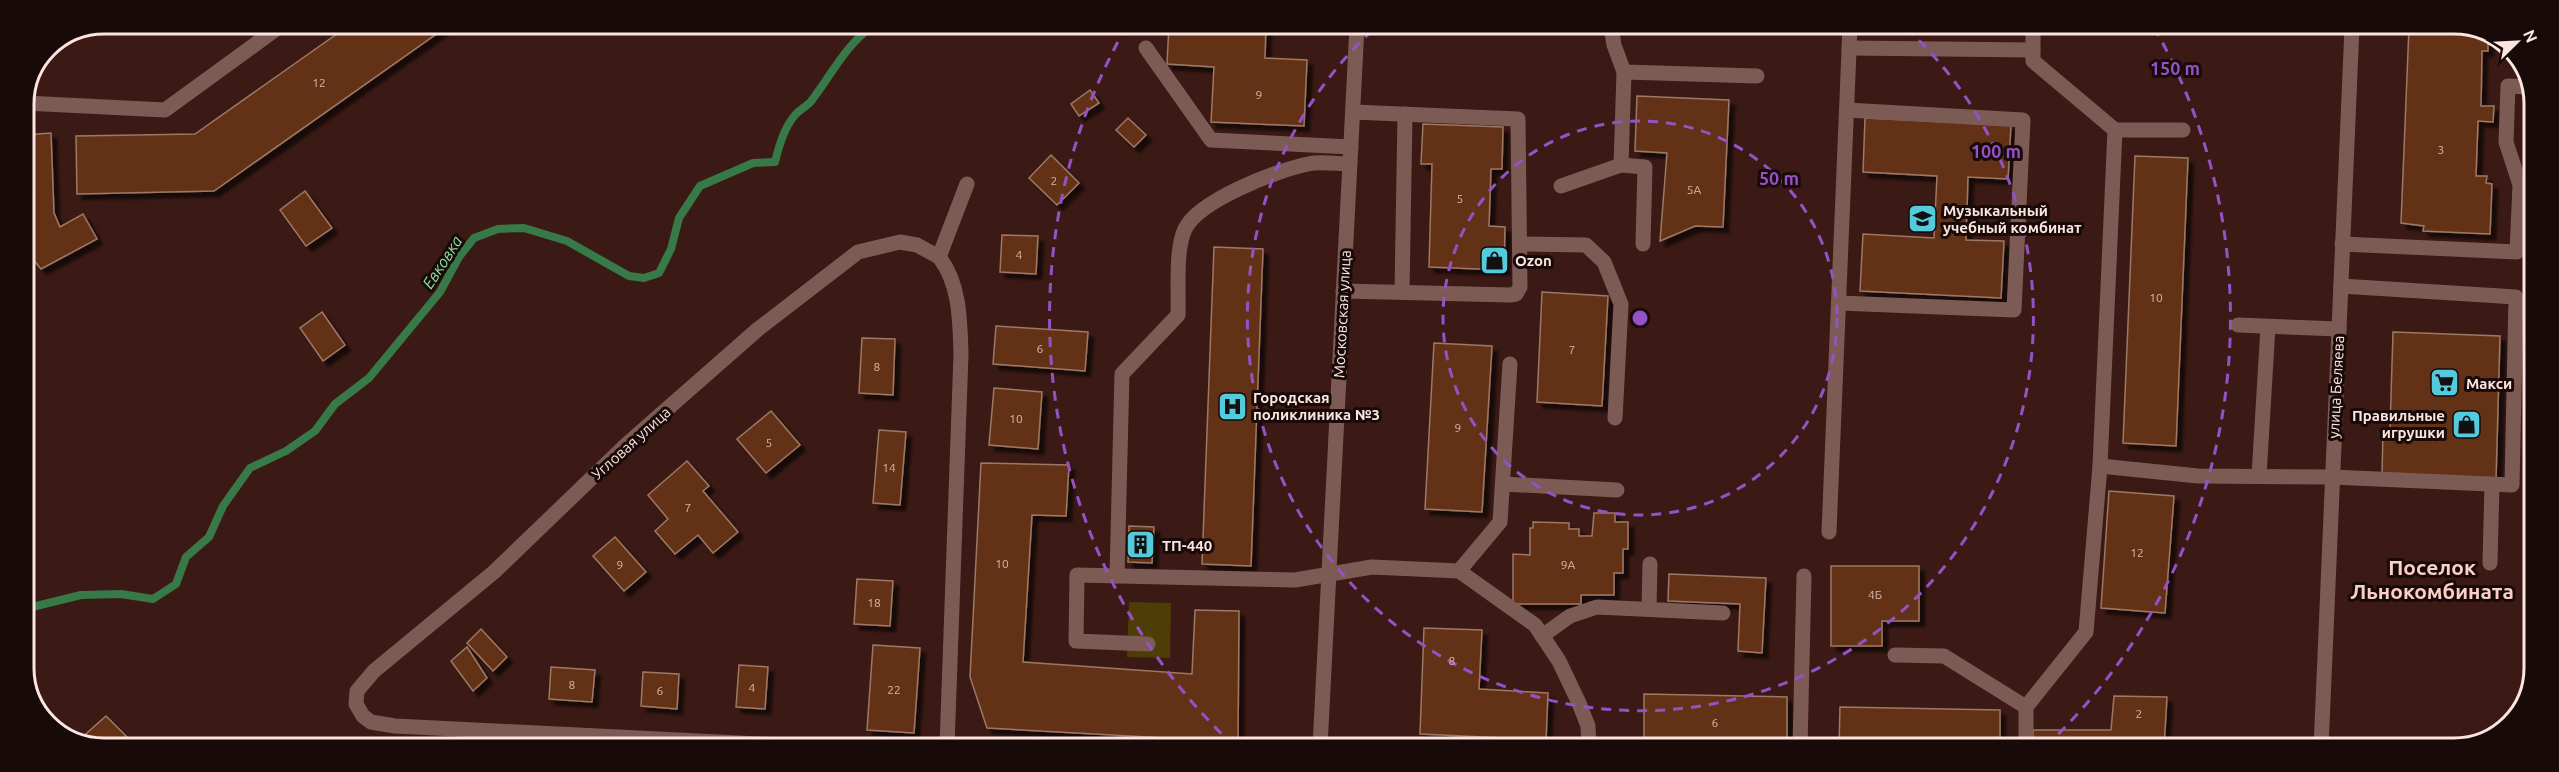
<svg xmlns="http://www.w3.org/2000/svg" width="2559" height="772" viewBox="0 0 2559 772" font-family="Ubuntu,sans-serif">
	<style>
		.green { fill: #4e3d07 }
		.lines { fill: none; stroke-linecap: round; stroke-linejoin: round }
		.stream { stroke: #377948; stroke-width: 8 }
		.building { fill: #633213; stroke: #9c7865; stroke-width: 1.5; filter: url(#shadow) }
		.service { stroke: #7d5b55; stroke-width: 15 }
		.minor { stroke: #7d5b55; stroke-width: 15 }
		.tertiary { stroke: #7d5b55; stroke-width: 15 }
		.ring { fill: none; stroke: #9551c6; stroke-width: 3; stroke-dasharray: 10 8 }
		.labels { text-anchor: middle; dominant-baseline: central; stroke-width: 6; stroke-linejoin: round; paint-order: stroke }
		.number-label { font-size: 12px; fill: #d6b8ad }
		.poi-label { font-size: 15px; font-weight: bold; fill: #fce5e0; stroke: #180a08; text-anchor: start }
		.street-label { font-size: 15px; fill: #fce5e0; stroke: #180a08 }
		.water-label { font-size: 16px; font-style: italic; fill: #8be69f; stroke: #180a08 }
		.district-label { font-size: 21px; font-weight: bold; fill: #fbcec6; stroke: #180a08 }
		.rim { fill: none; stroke: #fce5e0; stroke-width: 3 }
		.centre { fill: #9551c6; stroke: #180a08; stroke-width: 3 }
		.ring-label { font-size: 18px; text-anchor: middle; font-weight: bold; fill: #9551c6; stroke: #180a08; stroke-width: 6; stroke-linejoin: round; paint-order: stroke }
	</style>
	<defs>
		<filter id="shadow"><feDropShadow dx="5.5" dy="5.5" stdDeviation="1.5" flood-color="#0009"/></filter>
	</defs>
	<rect width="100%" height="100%" fill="#3b1a15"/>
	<g class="green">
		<polygon points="2526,97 2534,97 2535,99 2535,145 2524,144"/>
		<polygon points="1129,602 1171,603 1170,658 1127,657"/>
	</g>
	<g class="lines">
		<path class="stream" d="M24 609 81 595 121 594 153 599 176 584 186 557 209 537 223 506 250 468 286 451 315 431 335 404 369 378 440 292 459 257 474 238 498 229 524 228 567 241 629 276 644 278 659 273 671 249 679 218 700 186 753 163 775 162C779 146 784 128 795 115 800 109 808 106 812 100 832 74 846 44 874 25"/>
	</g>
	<g class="building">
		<polygon points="351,24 438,24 442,30 214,191 77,194 76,136 195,134"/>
		<polygon points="1169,25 1266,25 1265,58 1307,60 1304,126 1211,122 1214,67 1167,64"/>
		<polygon points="2409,27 2475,27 2514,52 2501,52 2501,46 2497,46 2497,42 2488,42 2488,51 2482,51 2481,106 2494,106 2493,122 2478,121 2476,176 2487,176 2486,183 2492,184 2490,234 2423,231 2424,226 2401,223"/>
		<polygon points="1090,90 1099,103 1079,116 1071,104"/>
		<polygon points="1637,96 1729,100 1723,227 1695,226 1660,241 1667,153 1635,151"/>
		<polygon points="1128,118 1146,135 1134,147 1116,130"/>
		<polygon points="1865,118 2011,125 2008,179 1968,177 1966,240 2004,241 2001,298 1860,291 1863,234 1934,238 1937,176 1863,172"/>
		<polygon points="1423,124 1503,127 1502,169 1491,169 1489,226 1505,227 1504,270 1429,267 1432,164 1421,164"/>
		<polygon points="51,133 54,213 60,227 83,214 97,239 41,269 24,248 24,135"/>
		<polygon points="1051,155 1079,183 1057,205 1029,178"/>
		<polygon points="2135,156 2188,158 2176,446 2123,443"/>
		<polygon points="305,191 332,228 306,246 280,210"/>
		<polygon points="1002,235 1038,236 1036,274 1000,272"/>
		<polygon points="1214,247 1263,249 1251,566 1202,564"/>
		<polygon points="1542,292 1608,296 1602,406 1537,402"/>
		<polygon points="322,312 345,345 323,361 300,328"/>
		<polygon points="996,326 1088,332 1085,371 993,364"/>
		<polygon points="2393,332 2500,336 2496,480 2382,476 2383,430 2390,430"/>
		<polygon points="862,338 895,339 893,395 859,393"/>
		<polygon points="1434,343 1492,346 1482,512 1425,509"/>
		<polygon points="994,388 1042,392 1038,449 989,445"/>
		<polygon points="771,411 800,445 766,473 737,439"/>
		<polygon points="879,430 906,432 900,505 873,503"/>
		<polygon points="687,461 709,486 703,491 738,532 713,553 698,535 675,554 655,531 668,519 648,495"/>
		<polygon points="981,463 1069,465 1066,516 1032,515 1023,662 1192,674 1195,610 1239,611 1238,742 987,728 970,677"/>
		<polygon points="2109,491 2174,496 2165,613 2101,608"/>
		<polygon points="1594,513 1615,513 1615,522 1628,522 1628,549 1623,549 1623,573 1614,573 1614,595 1581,595 1581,604 1513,604 1513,554 1530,555 1530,528 1533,528 1533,522 1569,523 1569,529 1579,529 1579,536 1592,536"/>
		<polygon points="1129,526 1154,527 1152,563 1128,562"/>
		<polygon points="615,537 646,572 624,591 593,556"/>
		<polygon points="1831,566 1919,566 1919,621 1882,621 1882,646 1831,646"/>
		<polygon points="1669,574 1766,578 1762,653 1738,651 1740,604 1668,601"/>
		<polygon points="857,579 893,581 890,626 854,624"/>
		<polygon points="1424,628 1482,630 1479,689 1548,693 1546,740 1420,734"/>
		<polygon points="481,629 507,657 493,671 467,643"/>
		<polygon points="873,645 920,648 914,733 867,730"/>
		<polygon points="467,647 487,678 473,691 451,661"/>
		<polygon points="739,665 768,667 765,709 736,707"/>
		<polygon points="551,667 595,670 592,702 549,699"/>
		<polygon points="643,672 679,674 677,709 641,706"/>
		<polygon points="1644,694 1787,697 1787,747 1644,747"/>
		<polygon points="2114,696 2167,697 2164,748 2033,747 2033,730 2111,730"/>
		<polygon points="1840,707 2000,710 2000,747 1839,747"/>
		<polygon points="106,716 133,743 130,745 84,745 78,741"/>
	</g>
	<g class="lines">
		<g class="service">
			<polyline points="1611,26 1614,45 1624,72 1757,76"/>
			<polyline points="2033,26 2033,61 2115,130 2100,466 2198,476 2332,477 2512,485 2516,297 2341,286"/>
			<polyline points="1146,48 1211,140 1351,147"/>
			<polyline points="1849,48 2033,50"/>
			<polyline points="1624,72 1621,165 1645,167 1643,244"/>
			<polyline points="25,103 165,110 283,24"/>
			<polyline points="2115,130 2183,130"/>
			<polyline points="1561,186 1621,165"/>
			<polyline points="1520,244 1586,245 1604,262 1621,304 1615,418"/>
			<polyline points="2342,244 2517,252 2520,185 2506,142 2508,86 2530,87"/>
			<polyline points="1343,291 1510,295 1516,294 1520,287 1518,119 1353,112"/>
			<polyline points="1402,292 1405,114"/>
			<polyline points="1839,303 2014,310 2023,120 1847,110"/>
			<polyline points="2238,325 2339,329"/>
			<polyline points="2259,476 2268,327"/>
			<polyline points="1503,484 1617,490"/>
			<polyline points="1829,532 1850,26"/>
			<polyline points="2490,563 2492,485"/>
			<polyline points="1459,571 1500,522 1510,364"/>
			<path d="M1117 576 1122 374 1178 315C1179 291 1175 250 1185 229 1199 200 1278 170 1308 164 1321 161 1337 164 1350 164"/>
			<polyline points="1649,609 1650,564"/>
			<polyline points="1542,636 1570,616 1597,607 1723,613"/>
			<polyline points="1148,644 1076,641 1077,575 1295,580 1372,567 1459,571 1535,625 1559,661 1579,703 1588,726 1589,747"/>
			<polyline points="1895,655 1944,656 2026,707"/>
			<polyline points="1800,747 1804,576"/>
			<polyline points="2026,747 2026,707 2086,632 2100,466"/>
		</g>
		<g class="minor">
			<polyline points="800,746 395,726 371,722 363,716 356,704 357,691 374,671 494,572 626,445 757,330 858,252 900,242 917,245 939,257"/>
			<path d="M947 746 961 354C960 322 960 283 939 257L967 184"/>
			<polyline points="1320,747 1357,26"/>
		</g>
		<polyline class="tertiary" points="2321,748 2352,27"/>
	</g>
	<g class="ring">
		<circle cx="1640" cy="318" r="197"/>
		<path d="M1906 28A393 393 0 1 1 1377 26"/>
		<path d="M1234 746A590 590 0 0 1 1126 27M2154 27A590 590 0 0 1 2046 746"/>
	</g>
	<defs>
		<symbol id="school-square" viewBox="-11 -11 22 22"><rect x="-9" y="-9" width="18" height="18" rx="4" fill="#54cadd" stroke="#180a08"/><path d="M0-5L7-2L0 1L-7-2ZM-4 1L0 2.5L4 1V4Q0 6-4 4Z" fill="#111"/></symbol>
		<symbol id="shop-square" viewBox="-11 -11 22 22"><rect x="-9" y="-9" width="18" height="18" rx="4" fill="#54cadd" stroke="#180a08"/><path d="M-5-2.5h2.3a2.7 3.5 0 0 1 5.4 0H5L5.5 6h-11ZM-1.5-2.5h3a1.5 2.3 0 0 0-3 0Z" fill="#111"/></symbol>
		<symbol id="supermarket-square" viewBox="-11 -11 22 22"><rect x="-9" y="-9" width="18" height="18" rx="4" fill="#54cadd" stroke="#180a08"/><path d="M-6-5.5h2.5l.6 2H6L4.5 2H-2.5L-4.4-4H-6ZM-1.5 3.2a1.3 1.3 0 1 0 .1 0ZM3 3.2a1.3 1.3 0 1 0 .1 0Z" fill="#111"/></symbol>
		<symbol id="hospital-square" viewBox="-11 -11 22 22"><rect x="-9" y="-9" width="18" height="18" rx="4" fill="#54cadd" stroke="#180a08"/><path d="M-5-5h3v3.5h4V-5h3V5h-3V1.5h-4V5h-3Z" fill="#111"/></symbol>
		<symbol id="building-square" viewBox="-11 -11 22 22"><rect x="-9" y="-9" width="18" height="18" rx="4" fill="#54cadd" stroke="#180a08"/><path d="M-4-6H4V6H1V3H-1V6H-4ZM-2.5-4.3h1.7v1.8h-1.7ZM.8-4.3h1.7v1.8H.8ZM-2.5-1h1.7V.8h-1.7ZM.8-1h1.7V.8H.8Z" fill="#111"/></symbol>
	</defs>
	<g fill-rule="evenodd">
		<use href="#school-square" x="1906" y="202" width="33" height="33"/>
		<use href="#shop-square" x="1478" y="244" width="33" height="33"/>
		<use href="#supermarket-square" x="2428" y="366" width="33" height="33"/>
		<use href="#hospital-square" x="1216" y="390" width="33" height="33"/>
		<use href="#shop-square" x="2450" y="408" width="33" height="33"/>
		<use href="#building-square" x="1124" y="528" width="33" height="33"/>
	</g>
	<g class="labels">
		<g class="number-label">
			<text x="319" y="82">12</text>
			<text x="1259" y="94">9</text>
			<text x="2441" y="149">3</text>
			<text x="1054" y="180">2</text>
			<text x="1694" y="189">5А</text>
			<text x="1460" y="198">5</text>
			<text x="1019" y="254">4</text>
			<text x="2156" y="297">10</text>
			<text x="1040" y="348">6</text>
			<text x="1572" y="349">7</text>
			<text x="877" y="366">8</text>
			<text x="1016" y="418">10</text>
			<text x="1458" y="427">9</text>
			<text x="769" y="442">5</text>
			<text x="889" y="467">14</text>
			<text x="688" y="507">7</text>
			<text x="2137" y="552">12</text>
			<text x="1002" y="563">10</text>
			<text x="620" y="564">9</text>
			<text x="1568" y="564">9А</text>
			<text x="1875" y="594">4Б</text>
			<text x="874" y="602">18</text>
			<text x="1452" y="660">8</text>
			<text x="572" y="684">8</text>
			<text x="752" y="687">4</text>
			<text x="894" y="689">22</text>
			<text x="660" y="690">6</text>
			<text x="2139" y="713">2</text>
			<text x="1715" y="722">6</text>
		</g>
		<g class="poi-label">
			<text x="1943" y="210">Музыкальный<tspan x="1943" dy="17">учебный комбинат</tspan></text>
			<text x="1515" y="260">Ozon</text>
			<text x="2466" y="383">Макси</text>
			<text x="1253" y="397">Городская<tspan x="1253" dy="17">поликлиника №3</tspan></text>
			<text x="2445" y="415" text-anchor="end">Правильные<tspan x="2445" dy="17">игрушки</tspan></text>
			<text x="1162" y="545">ТП-440</text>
		</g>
		<g class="street-label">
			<text transform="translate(1342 314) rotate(-87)">Московская улица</text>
			<text transform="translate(2336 387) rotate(-87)">улица Беляева</text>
			<text transform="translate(631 443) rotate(-42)">Угловая улица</text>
		</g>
		<g class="water-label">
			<text transform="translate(442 262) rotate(-57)">Евковка</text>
		</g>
		<g class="district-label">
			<text x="2432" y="567">Поселок<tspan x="2432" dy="24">Льнокомбината</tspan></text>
		</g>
	</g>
	<path d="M0 0H2559V772H0ZM104 34H2454A70 70 0 0 1 2524 104V668A70 70 0 0 1 2454 738H104A70 70 0 0 1 34 668V104A70 70 0 0 1 104 34Z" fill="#180a08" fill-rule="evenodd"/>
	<path class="rim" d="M104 34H2454A70 70 0 0 1 2524 104V668A70 70 0 0 1 2454 738H104A70 70 0 0 1 34 668V104A70 70 0 0 1 104 34Z"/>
	<circle cx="1640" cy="318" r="9" class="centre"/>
	<g class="ring-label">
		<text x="2175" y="75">150 m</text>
		<text x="1996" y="158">100 m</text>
		<text x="1779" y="185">50 m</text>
	</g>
	<g transform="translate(2517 42) rotate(66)" stroke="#180a08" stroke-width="4.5" paint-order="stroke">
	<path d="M0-4.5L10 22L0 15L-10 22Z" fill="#fce5e0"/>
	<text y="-9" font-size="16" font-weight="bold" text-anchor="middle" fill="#fce5e0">N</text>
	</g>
</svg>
